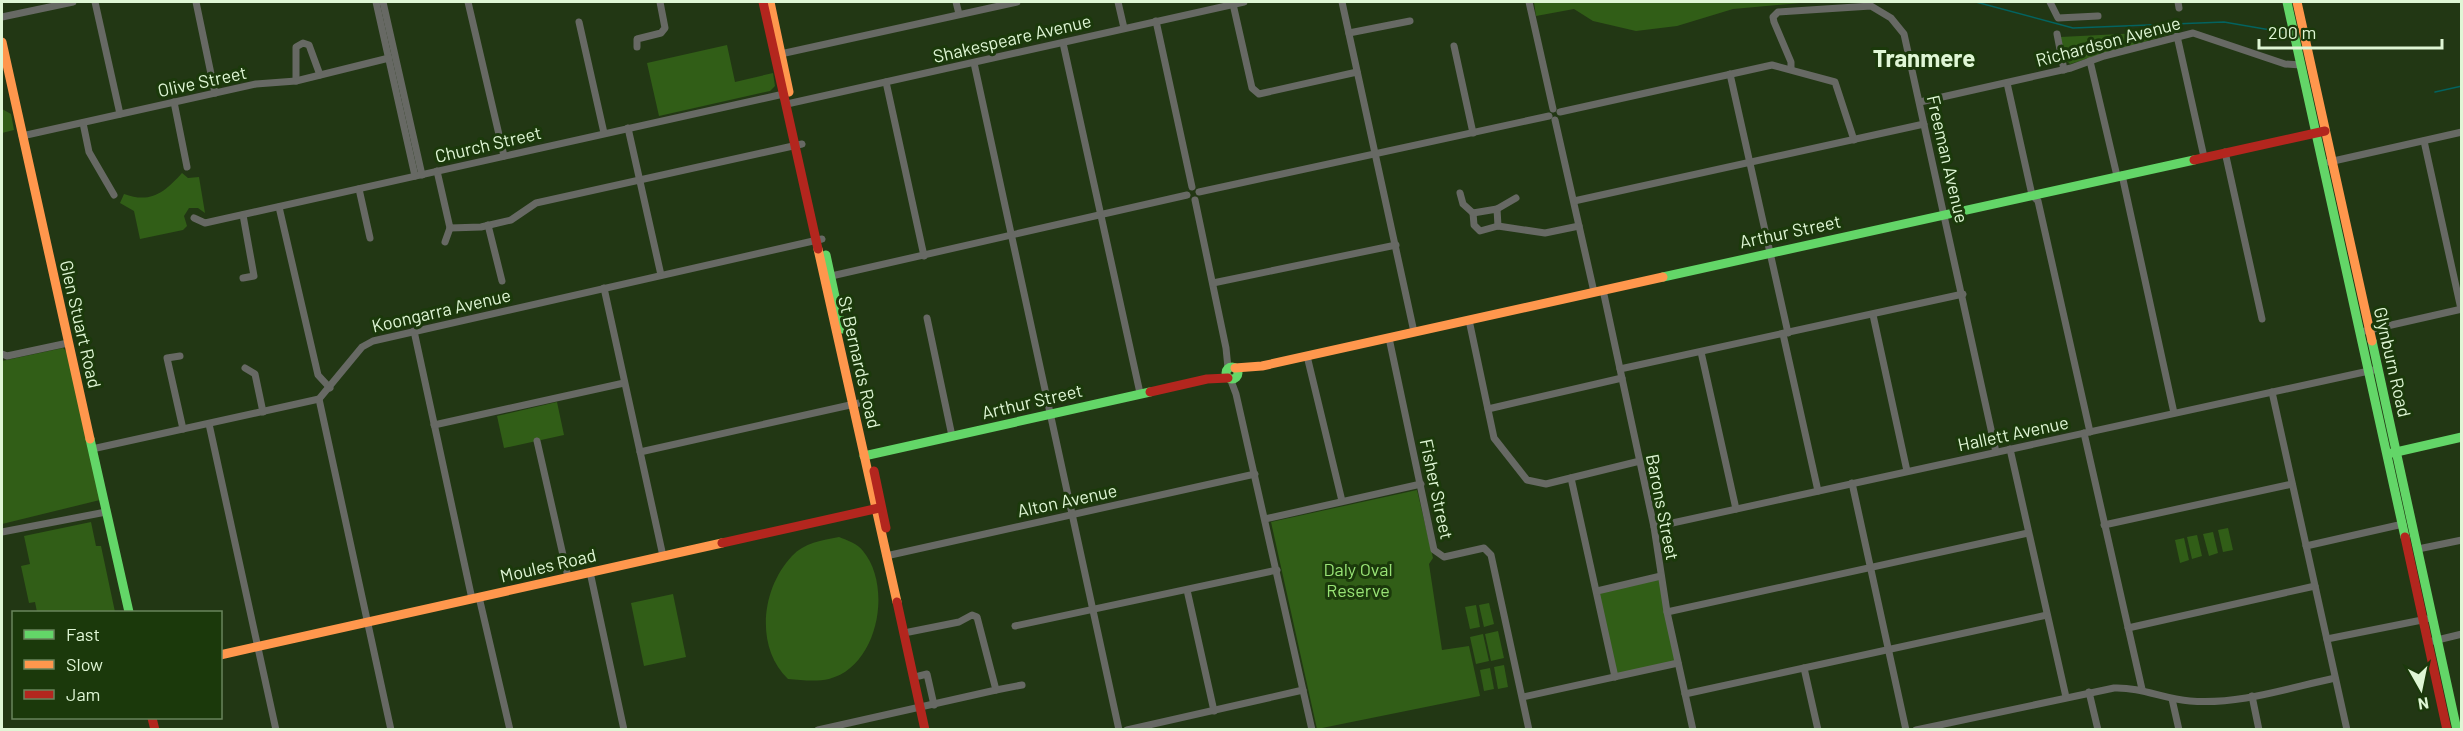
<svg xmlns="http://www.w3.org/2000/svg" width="2463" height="731" viewBox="0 0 2463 731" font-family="Barlow,sans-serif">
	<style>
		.green { fill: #315e17 }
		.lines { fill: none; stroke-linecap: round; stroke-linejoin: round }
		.stream { stroke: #036360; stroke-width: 1.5 }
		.street { stroke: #676964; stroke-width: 7 }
		.fast { stroke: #63d668; stroke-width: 9 }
		.slow { stroke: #ff974d; stroke-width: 9 }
		.jam { stroke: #b3261e; stroke-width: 9 }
		.labels { text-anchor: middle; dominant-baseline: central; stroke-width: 6; stroke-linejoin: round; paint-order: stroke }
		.street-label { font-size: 18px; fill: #dff6d5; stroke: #1b390b }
		.park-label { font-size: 18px; fill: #99e476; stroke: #1b390b }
		.district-label { font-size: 24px; font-weight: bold; fill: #dff6d5; stroke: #1b390b }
	</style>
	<rect width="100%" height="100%" fill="#223714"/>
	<g class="green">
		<polygon points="1534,2 1812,2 1733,9 1677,26 1636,31 1593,21 1574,9 1536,16"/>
		<polygon points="2181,31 2070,64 2065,59 2060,37"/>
		<polygon points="727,45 735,82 773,73 775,86 770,91 659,116 647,63"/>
		<polygon points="2,109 11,114 14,130 2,133"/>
		<path d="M182 173 188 178 199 177 205 213 198 208H189L184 216 187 226 183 230 140 239 134 211 120 203 124 194C151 204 165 192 182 173Z"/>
		<polygon points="63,348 67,352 100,500 2,524 2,361"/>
		<polygon points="557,402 564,435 504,448 497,416"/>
		<polygon points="1417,490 1433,558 1429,564 1442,650 1469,646 1480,696 1317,729 1271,522"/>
		<polygon points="91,522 96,546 101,546 115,612 37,612 35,602 29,603 21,566 30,564 24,536"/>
		<polygon points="2228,528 2233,550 2223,552 2218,530"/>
		<polygon points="2213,532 2218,553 2209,556 2203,534"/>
		<polygon points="2197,535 2202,556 2192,559 2187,537"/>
		<path d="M839 537C847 540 858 544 863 551 893 587 878 667 829 679 816 682 801 680 788 679 755 647 761 589 792 556 804 543 822 540 839 537Z"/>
		<polygon points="2184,538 2189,560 2180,563 2175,540"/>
		<polygon points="1661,576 1678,663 1615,677 1597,591"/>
		<polygon points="673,594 686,657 644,666 631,603"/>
		<polygon points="1489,603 1494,624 1484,627 1479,605"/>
		<polygon points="1476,605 1480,627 1470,629 1465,607"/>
		<polygon points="1498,631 1504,658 1491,661 1485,634"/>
		<polygon points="1483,634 1489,661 1476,664 1470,637"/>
		<polygon points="1504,665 1508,687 1498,689 1494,667"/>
		<polygon points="1490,668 1494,689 1484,691 1480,670"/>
	</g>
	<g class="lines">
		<g class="stream">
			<polyline points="1691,2 1694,2"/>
			<polyline points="1976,2 2073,28 2224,22 2288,33"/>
			<polyline points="2435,92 2462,86"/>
		</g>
		<g class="street">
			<polyline points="95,2 120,114"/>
			<polyline points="196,2 215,93"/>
			<polyline points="376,2 415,176"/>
			<polyline points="383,2 422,175"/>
			<polyline points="468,2 504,156"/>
			<polyline points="956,2 959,14"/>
			<polyline points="1118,2 1124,28"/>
			<polyline points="1342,2 1414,332"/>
			<polyline points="1529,2 1553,109"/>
			<polyline points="2050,2 2058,18 2098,16"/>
			<polyline points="2178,2 2179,8"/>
			<polyline points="1233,4 1252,88 1259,94 1357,72"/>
			<polyline points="2,17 73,2"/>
			<polyline points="1156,21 1192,187"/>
			<polyline points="579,22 604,133"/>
			<polyline points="1349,33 1410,21"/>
			<polyline points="2057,34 2064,70"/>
			<polyline points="2177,36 2204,157"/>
			<polyline points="1063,43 1140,393"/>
			<polyline points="1454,46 1473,133"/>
			<polyline points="637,47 637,39 661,33 665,28 660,2"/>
			<polyline points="776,55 1017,2"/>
			<polyline points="2090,61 2117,176"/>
			<polyline points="974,63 1119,730"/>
			<polyline points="1791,69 1791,62 1774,22 1773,17 1778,12 1871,6 1891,18 1904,34 1996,452"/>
			<polyline points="1730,74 1788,333"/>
			<polyline points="296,81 296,47 303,43 309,45 320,75"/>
			<polyline points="886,82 924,256"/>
			<polyline points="2007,83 2032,195 2038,201 2090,432"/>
			<polyline points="174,102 187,167"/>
			<polyline points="1920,102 2071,68 2104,56 2193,33 2285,64 2301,65"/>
			<polyline points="787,104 1244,2"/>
			<polyline points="1560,112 1772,65 1835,82 1854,140"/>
			<polyline points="1555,120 1594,292"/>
			<polyline points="83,123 89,152 114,195"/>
			<polyline points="628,128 661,275"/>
			<polyline points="22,136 256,84 296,81 389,58"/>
			<polyline points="2424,141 2461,309"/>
			<polyline points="2225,152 2262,319"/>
			<polyline points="2329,162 2462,132"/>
			<polyline points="437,171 450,228 481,227 511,220 536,203 802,144"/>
			<polyline points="2122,175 2174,413"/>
			<polyline points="359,189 370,238"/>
			<polyline points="1199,192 1549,116"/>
			<polyline points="1460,193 1463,204 1473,213"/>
			<polyline points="1195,200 1226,348 1228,368"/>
			<polyline points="1574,201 1924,124"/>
			<polyline points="279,207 318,375 330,388"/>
			<polyline points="1497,209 1516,198"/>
			<polyline points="1473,213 1474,225 1480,231 1498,226 1545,233 1579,226"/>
			<polyline points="1473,213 1497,209 1498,226"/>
			<polyline points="243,215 254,276 243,278"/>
			<polyline points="194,218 205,223 788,93"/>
			<polyline points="488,225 502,281"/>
			<polyline points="445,242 450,228"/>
			<polyline points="827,277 1187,195"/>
			<polyline points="1213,283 1396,245"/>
			<polyline points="604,288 663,556"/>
			<polyline points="1603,290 1654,527 1667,612 1693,730"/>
			<polyline points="1873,315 1907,471"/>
			<polyline points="927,318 952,436"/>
			<polyline points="1469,320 1494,438 1527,480 1546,484 1640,461"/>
			<polyline points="414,331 472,599"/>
			<polyline points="2365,331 2462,309"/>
			<polyline points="1783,334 1818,491"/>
			<polyline points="1389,338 1434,550 1444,557 1484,548 1491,555 1529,730"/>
			<polyline points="1701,352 1736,509"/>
			<polyline points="2,354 7,356 68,343"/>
			<polyline points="180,356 167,358 183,429"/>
			<polyline points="1307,356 1342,501"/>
			<polyline points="245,368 255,374 263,412"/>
			<polyline points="1620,369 1963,294"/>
			<polyline points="1230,378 1236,394 1312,730"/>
			<polyline points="2272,392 2347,730"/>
			<polyline points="319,399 391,730"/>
			<polyline points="1488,409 1622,378"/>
			<polyline points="209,424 276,730"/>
			<polyline points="434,425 624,383"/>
			<polyline points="2084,433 2142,689"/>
			<polyline points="537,441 568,577"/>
			<polyline points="92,449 319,399 362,347 373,341 822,239"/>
			<polyline points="2010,449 2066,697"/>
			<polyline points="640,452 859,403"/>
			<polyline points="1571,478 1615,677"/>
			<polyline points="1852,483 1906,730"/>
			<polyline points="1265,519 1421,484"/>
			<polyline points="2104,525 2292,484"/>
			<polyline points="1654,527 2378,369"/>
			<polyline points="2,532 106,512"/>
			<polyline points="2306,546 2403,524"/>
			<polyline points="2418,549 2462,540"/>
			<polyline points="886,556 1255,474"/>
			<polyline points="590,572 624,730"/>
			<polyline points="1187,590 1214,711"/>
			<polyline points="1597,591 1661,576"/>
			<polyline points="479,597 510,730"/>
			<polyline points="1667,612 2028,533"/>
			<polyline points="1015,626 1277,570"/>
			<polyline points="2128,628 2315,586"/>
			<polyline points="2327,639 2427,619"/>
			<polyline points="2429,642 2462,634"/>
			<polyline points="1804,668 1818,730"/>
			<polyline points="919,676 927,674 934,705"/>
			<polyline points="996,690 1022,685"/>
			<polyline points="2089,692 2098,730"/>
			<polyline points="1685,694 2047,615"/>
			<polyline points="2252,696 2259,730"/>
			<polyline points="1523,697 1678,663"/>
			<polyline points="2172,699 2179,730"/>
			<polyline points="818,730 996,690 977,617 972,615 959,622 909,632"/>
			<polyline points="1127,730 1303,690"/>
			<path d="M1916 730 2114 688C2141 687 2164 699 2190 701 2239 705 2288 688 2335 678"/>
		</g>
		<g class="fast">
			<polyline points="2287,2 2405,537"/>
			<polyline points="826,255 842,329"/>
			<polyline points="1663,277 2194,160"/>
			<polyline points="2372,341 2457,730"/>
			<circle cx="1232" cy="373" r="6"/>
			<polyline points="90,439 129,612"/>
			<polyline points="2392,453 2462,437"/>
			<polyline points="864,456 1150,392"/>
		</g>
		<g class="slow">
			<polyline points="770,2 789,92"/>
			<polyline points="2297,2 2372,341"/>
			<polyline points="2,42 90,439"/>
			<polyline points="818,249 897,602"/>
			<polyline points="1235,368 1262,366 1663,277"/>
			<polyline points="220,655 722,543"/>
		</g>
		<g class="jam">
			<polyline points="763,2 818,249"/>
			<polyline points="2194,160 2325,131"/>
			<polyline points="1150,392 1207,379 1228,378"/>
			<polyline points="874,471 886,528"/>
			<polyline points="2405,537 2447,730"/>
			<polyline points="722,543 879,508"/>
			<polyline points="897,602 925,730"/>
			<polyline points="152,718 155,730"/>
		</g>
	</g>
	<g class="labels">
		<g class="street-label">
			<text transform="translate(1012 38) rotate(-13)">Shakespeare Avenue</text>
			<text transform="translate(2108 41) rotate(-15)">Richardson Avenue</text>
			<text transform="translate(202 81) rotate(-12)">Olive Street</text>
			<text transform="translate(488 144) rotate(-13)">Church Street</text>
			<text transform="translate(1948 159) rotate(77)">Freeman Avenue</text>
			<text transform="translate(1790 231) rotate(-12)">Arthur Street</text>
			<text transform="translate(441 310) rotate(-13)">Koongarra Avenue</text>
			<text transform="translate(81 324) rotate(77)">Glen Stuart Road</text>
			<text transform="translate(860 362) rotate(77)">St Bernards Road</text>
			<text transform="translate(2393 362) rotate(77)">Glynburn Road</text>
			<text transform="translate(1032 401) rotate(-13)">Arthur Street</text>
			<text transform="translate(2013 433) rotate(-12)">Hallett Avenue</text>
			<text transform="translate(1437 489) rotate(78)">Fisher Street</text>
			<text transform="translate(1067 500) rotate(-12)">Alton Avenue</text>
			<text transform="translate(1663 507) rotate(79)">Barons Street</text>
			<text transform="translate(548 565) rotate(-13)">Moules Road</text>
		</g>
		<g class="park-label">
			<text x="1358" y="569">Daly Oval<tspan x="1358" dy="21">Reserve</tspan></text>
		</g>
		<g class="district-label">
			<text x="1924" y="57">Tranmere</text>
		</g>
	</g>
	<rect width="2463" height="731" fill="none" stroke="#dff6d5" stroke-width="6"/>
	<rect x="12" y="611" width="210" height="108" fill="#1b390b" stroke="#69855c" stroke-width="1.5"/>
	<rect x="24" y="630" width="30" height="9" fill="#63d668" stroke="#69855c" stroke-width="1.5"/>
	<text x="66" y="641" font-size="18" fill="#dff6d5">Fast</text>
	<rect x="24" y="660" width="30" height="9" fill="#ff974d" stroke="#69855c" stroke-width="1.5"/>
	<text x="66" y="671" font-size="18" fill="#dff6d5">Slow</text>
	<rect x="24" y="690" width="30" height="9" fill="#b3261e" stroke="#69855c" stroke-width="1.5"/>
	<text x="66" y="701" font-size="18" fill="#dff6d5">Jam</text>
	<g transform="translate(2421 689) rotate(171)" stroke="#1b390b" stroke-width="4.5" paint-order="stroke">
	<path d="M0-4.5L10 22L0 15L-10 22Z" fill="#dff6d5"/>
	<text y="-9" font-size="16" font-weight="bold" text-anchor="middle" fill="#dff6d5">N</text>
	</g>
	<path d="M2259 39v9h183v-9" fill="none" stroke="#dff6d5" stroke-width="3"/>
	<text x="2268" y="39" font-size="18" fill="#dff6d5" stroke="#1b390b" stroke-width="4.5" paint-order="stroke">200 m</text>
</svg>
